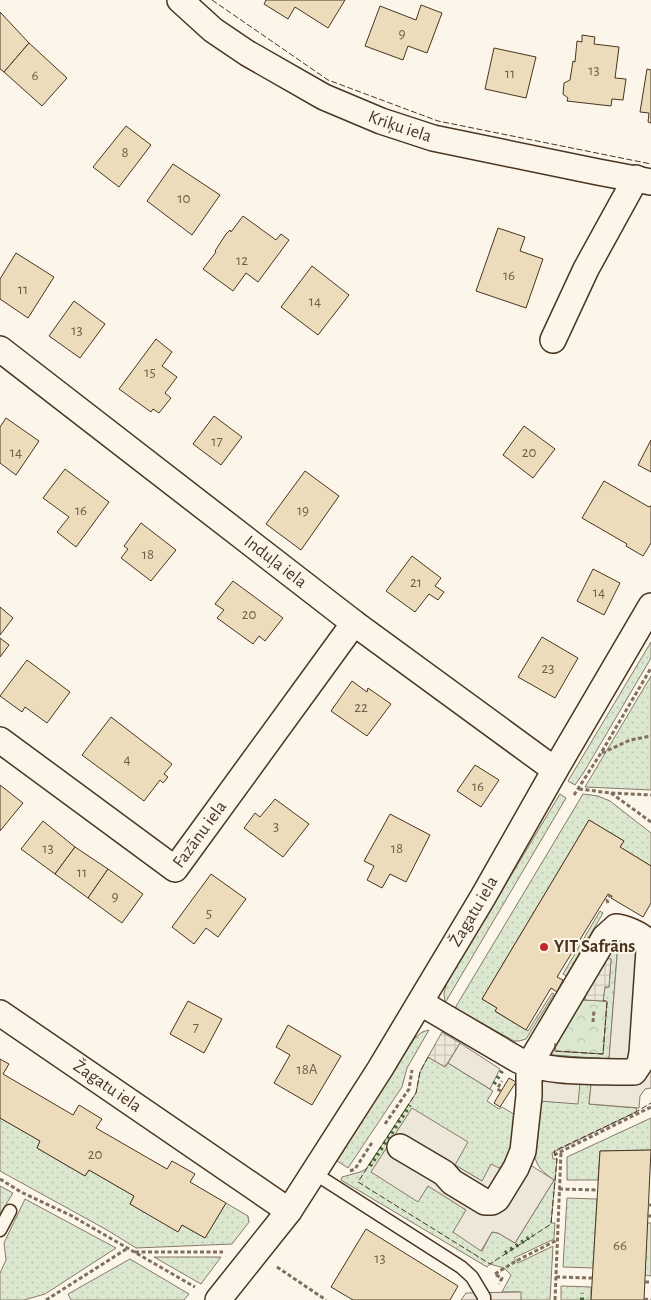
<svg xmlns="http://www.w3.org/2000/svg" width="651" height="1300" viewBox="0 0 651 1300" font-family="'Alegreya Sans',sans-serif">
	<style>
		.grass { fill: url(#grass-dots); stroke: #887966 }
		.park { fill: url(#park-crowns); stroke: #887966 }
		.parking { fill: #ede7d9; stroke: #887966 }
		.plaza { fill: url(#plaza-grid); stroke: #887966 }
		.building { fill: #ecdcbc; stroke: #4a3520 }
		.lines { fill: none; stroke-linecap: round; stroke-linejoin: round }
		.service-casing { stroke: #4a3520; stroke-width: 15 }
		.minor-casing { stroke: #4a3520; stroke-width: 28 }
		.path { stroke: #7f6f5c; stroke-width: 3; stroke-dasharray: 4 2.5; stroke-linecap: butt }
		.service { stroke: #fbf6e9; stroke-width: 12 }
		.minor { stroke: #fbf6e9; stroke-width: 25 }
		.hedge { stroke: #436837; stroke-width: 4; stroke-dasharray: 2.5 4; stroke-linecap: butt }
		.fence { stroke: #4a3520; stroke-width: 1; stroke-dasharray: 6 2.5; stroke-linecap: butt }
		.poi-dot { fill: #c62828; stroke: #fbf6e9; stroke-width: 2 }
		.labels { text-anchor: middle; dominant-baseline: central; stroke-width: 4; stroke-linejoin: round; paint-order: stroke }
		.number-label { font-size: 15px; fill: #725f47 }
		.street-label { font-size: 18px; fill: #4a3520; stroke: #fbf6e9 }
		.poi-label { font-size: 18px; font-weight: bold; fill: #4a3520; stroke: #fbf6e9; text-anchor: start }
	</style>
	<defs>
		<pattern id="grass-dots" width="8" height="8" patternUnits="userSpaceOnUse" patternTransform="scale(1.25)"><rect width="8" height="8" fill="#dce7d0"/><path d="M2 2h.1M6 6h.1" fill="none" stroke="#bec7b2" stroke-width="1.8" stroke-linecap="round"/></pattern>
		<pattern id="park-crowns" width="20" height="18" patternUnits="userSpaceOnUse" patternTransform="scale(1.25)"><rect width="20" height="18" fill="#dce7d0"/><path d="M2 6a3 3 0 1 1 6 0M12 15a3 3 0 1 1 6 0" fill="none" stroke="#bec7b2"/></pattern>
		<pattern id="plaza-grid" width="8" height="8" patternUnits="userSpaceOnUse" patternTransform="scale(1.25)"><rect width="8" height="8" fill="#ede7d9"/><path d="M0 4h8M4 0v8" fill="none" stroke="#cdc7ba"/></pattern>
	</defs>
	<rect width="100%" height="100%" fill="#fbf6e9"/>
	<g class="grass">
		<polygon points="651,642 651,658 584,772 575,785 568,781"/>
		<polygon points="651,676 651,790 585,787"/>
		<polygon points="560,794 566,798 445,1003 444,993 447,982"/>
		<polygon points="583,794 598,796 610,801 651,833 651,866 620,847 624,841 589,820 482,999 497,1008 496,1012 528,1031 552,993 554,994 526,1039 519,1041 514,1041 455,1008"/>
		<polygon points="600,911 603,913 566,976 563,974"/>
		<path d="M619 935 625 936 639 944 618 943 609 1060 552 1055 549 1049 550 1043 584 986H586L585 1000H580L555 1040V1051L603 1054 607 1002 603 1001 605 987H609L611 959 605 958C604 948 611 939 619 935Z"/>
		<polygon points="429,1030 407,1068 402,1087 348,1168 337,1161 414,1039 422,1032"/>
		<path d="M428 1057 445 1067 448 1063 493 1091 487 1101 499 1109 502 1107 517 1116C514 1134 512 1155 499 1169 494 1173 487 1177 482 1181L455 1165 412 1108 420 1198 428 1185 466 1210 482 1251 492 1232 498 1233 515 1243 554 1180C543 1172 537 1168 534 1154L539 1101 580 1083H588L591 1085 589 1104 637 1108 636 1112 552 1153 553 1159H557L551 1223H555L554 1239 514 1258 518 1263 553 1246 550 1300H521L520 1292H502L511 1275 504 1268 490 1264 487 1267 341 1180 342 1177 360 1172 366 1169 416 1093 420 1072Z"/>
		<polygon points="0,1118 40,1141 37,1148 85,1176 89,1170 134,1196 130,1204 178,1231 182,1225 205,1238 226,1203 248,1216 249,1222 232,1244 136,1248 107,1230 0,1171"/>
		<polygon points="651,1118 651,1150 600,1151 598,1180 567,1180 567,1157"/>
		<polygon points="0,1186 13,1193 0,1214"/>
		<polygon points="567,1198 597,1199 593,1268 563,1267"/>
		<polygon points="25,1199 116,1248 45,1294 24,1300 0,1300 0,1273 6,1260 4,1243"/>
		<polygon points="647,1223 651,1223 651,1276 645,1275"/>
		<polygon points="154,1257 221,1257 201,1284"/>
		<polygon points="130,1259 189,1294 184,1300 71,1300 68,1294"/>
		<polygon points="561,1286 591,1287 591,1300 561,1300"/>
	</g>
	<polygon class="park" points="580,1000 607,1001 603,1054 555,1051 555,1040"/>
	<g class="parking">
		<polygon points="651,941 651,1088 645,1089 640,1096 639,1108 589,1104 591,1085 588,1083 580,1083 578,1104 539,1101 541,1080 548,1069 552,1055 609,1059 618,943 639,944"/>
		<polygon points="460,1043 500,1069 490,1089 448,1063"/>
		<polygon points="412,1108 468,1142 455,1165 482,1181 491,1164 499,1168 516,1168 532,1166 554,1180 515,1243 498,1233 492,1232 481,1251 453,1232 466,1210 428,1186 418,1202 371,1172"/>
		<polygon points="521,1292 521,1300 461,1300 466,1293"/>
	</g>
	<g class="plaza">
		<polygon points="605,958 611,959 609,987 605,987 603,1001 585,1000 586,987"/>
		<polygon points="442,1032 460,1043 445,1067 428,1057"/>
	</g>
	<g class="building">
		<polygon points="266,0 345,0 328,28 295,7 288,19 264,4"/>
		<polygon points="421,5 442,13 427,53 408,46 403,60 365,46 380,6 416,20"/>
		<polygon points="0,12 29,43 4,72 0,69"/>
		<polygon points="582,35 595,37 594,44 619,47 615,78 626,79 623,100 612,99 611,106 567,101 568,98 563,94 564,83 570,80 573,61 575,62 577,41 582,42"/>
		<polygon points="29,43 67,78 42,106 4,72"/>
		<polygon points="494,48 536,57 526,98 485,89"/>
		<polygon points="647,69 651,70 651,123 648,122 649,113 640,112"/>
		<polygon points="126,126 151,145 119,187 93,167"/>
		<polygon points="173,164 220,195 192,235 147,201"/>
		<polygon points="243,216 276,240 281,234 289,240 258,282 246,273 233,291 203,269 216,252 215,251 226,234 230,230 231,232"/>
		<polygon points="498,228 525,237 520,251 543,259 526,308 476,291"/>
		<polygon points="16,253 54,277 28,318 0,299 0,279"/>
		<polygon points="312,266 349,295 318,335 281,307"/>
		<polygon points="74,301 105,324 80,358 49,336"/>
		<polygon points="156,339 172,352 162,366 177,377 165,393 171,398 159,413 153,409 151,412 119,389"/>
		<polygon points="214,416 242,437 221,465 193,444"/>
		<polygon points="6,418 39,441 16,475 0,463 0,427"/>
		<polygon points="524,426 555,449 533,478 503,455"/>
		<polygon points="651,440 651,472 638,465"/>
		<polygon points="65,469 109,502 76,547 57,532 69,517 43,498"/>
		<polygon points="305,471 339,496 301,550 266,524"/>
		<polygon points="604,481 649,507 650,506 651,506 651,543 643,556 626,546 627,544 582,518"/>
		<polygon points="141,523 176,550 151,581 121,558 128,549 124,546"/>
		<polygon points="412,556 441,578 435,586 444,592 438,600 429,594 415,612 386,591"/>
		<polygon points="593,569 620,583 604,615 577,601"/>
		<polygon points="233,581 283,618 265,641 259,636 253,644 217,618 224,610 215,604"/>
		<polygon points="0,607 13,618 0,635"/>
		<polygon points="542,637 578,658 555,698 518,677"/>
		<polygon points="0,638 9,645 0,657"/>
		<polygon points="27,660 70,692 47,723 25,707 22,712 0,696"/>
		<polygon points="352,681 367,692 368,688 391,704 367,736 331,711"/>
		<polygon points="111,717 172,764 164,774 168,777 163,783 160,780 144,801 82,755"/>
		<polygon points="475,765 499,780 481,807 457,791"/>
		<polygon points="0,785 23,803 0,831"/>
		<polygon points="275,799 309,824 283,857 244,828 255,813 260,817"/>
		<polygon points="390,814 430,835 406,882 390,874 382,888 367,880 374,866 364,861"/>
		<polygon points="589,820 624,841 620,847 651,866 651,903 643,917 611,898 612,896 608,894 557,977 563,980 557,992 551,988 526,1030 495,1011 497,1008 482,999"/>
		<polygon points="43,821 75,847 55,874 21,849"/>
		<polygon points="75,847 108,869 88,898 55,874"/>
		<polygon points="108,869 143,894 122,923 88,898"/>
		<polygon points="211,874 246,899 218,937 206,928 194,944 172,927"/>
		<polygon points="188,1001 222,1019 204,1053 170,1034"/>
		<polygon points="288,1025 341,1056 312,1105 274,1083 290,1055 276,1047"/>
		<polygon points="0,1059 9,1064 3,1074 73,1115 79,1105 102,1119 96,1128 167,1169 172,1161 195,1174 190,1182 226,1203 205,1238 182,1225 178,1232 130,1204 134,1196 89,1170 85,1176 37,1148 40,1141 0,1118"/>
		<polygon points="509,1078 516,1082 500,1107 494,1103"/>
		<polygon points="651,1150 644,1300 591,1300 600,1151"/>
		<polygon points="366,1229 458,1286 450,1300 353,1300 331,1287"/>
	</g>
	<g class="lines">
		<defs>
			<g id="service">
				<polyline points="314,1173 461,1267 472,1277 484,1297 484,1300"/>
				<polyline points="0,1230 10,1211"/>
			</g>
			<g id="minor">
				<path id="s1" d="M180 0 213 30 247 53 324 97 381 121 433 138 598 172 651 182"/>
				<polyline points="553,340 586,269 636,178"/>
				<path id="s2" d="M0 349 354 623 555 770"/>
				<path id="s3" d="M0 740 175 869 354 623"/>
				<path id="s4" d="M0 1013 289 1211"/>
				<path d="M400 1147 444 1173 452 1182 485 1202H492L497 1199 516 1168 523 1151 529 1096V1065L605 937 616 927C624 928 642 934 647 942 647 943 649 949 649 950L642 1053 640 1063 634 1072H624C591 1071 547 1073 518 1060L421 1003"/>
				<path id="s5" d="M218 1300 289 1211 380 1069 483 897 555 770 651 606"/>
			</g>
		</defs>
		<use href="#service" class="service-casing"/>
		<use href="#minor" class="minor-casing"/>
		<g class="path">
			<polyline points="602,753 630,740 651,736"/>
			<polyline points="579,789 611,793 651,795"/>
			<polyline points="611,793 651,822"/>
			<polyline points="574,795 601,753 651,668"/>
			<polyline points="608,903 607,900 610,895"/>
			<polyline points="593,1022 594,1010"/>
			<polyline points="501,1091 497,1089 502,1081"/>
			<polyline points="385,1124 409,1089 412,1070"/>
			<polyline points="554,1155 651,1107"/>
			<polyline points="350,1171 355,1169 373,1141"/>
			<polyline points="0,1179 21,1192 72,1216 195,1287"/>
			<polyline points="559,1189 597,1190"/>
			<polyline points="648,1205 651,1205"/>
			<polyline points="647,1216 651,1216"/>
			<polyline points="135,1252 223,1252"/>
			<polyline points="277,1267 326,1300"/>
			<polyline points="495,1274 516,1261 557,1240"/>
			<polyline points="496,1275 502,1278 499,1284"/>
			<polyline points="556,1277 592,1278"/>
			<polyline points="645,1282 651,1282"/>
			<polyline points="644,1299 651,1300"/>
			<polyline points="46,1300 128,1248"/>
			<polyline points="555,1300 561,1152"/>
		</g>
		<use href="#service" class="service"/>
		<use href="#minor" class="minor"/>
		<g class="hedge">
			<polyline points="494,1084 502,1071"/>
			<polyline points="370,1166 410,1105"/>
			<polyline points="505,1253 533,1235"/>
			<polyline points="582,1300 582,1293"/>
		</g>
		<g class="fence">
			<polyline points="212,0 328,80 438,121 651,164"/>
			<polyline points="555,1043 555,1051 603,1054 607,1001 603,1001"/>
			<polyline points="428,1057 420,1072 416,1093 358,1182 490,1264 551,1224 557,1159 554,1151 636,1112 651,1103"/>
		</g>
	</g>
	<circle class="poi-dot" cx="544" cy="947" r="5"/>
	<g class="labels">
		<g class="number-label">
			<text x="402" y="33">9</text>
			<text x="594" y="70">13</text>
			<text x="510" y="73">11</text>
			<text x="35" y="75">6</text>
			<text x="125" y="152">8</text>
			<text x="184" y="198">10</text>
			<text x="242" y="260">12</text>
			<text x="509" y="275">16</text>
			<text x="23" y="289">11</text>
			<text x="315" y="301">14</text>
			<text x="77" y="330">13</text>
			<text x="150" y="372">15</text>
			<text x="217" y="441">17</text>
			<text x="16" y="452">14</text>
			<text x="529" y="452">20</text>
			<text x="81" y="510">16</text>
			<text x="303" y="510">19</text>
			<text x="148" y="554">18</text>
			<text x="416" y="582">21</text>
			<text x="599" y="592">14</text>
			<text x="249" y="614">20</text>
			<text x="548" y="668">23</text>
			<text x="361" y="707">22</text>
			<text x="127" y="759">4</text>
			<text x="478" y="786">16</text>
			<text x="276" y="826">3</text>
			<text x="48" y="848">13</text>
			<text x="397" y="848">18</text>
			<text x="82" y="872">11</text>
			<text x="115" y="896">9</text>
			<text x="209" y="913">5</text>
			<text x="196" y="1027">7</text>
			<text x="307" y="1069">18A</text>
			<text x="95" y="1154">20</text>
			<text x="620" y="1245">66</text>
			<text x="380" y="1258">13</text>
		</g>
		<g class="street-label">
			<text stroke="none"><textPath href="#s1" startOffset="256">Kriķu iela</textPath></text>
			<text stroke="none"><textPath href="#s2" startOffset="348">Induļa iela</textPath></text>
			<text stroke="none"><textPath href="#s3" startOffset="260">Fazānu iela</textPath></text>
			<text stroke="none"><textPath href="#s5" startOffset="466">Žagatu iela</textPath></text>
			<text stroke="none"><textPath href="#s4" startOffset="130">Žagatu iela</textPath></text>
		</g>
		<g class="poi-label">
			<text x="554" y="947">YIT Safrāns</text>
		</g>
	</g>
</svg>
